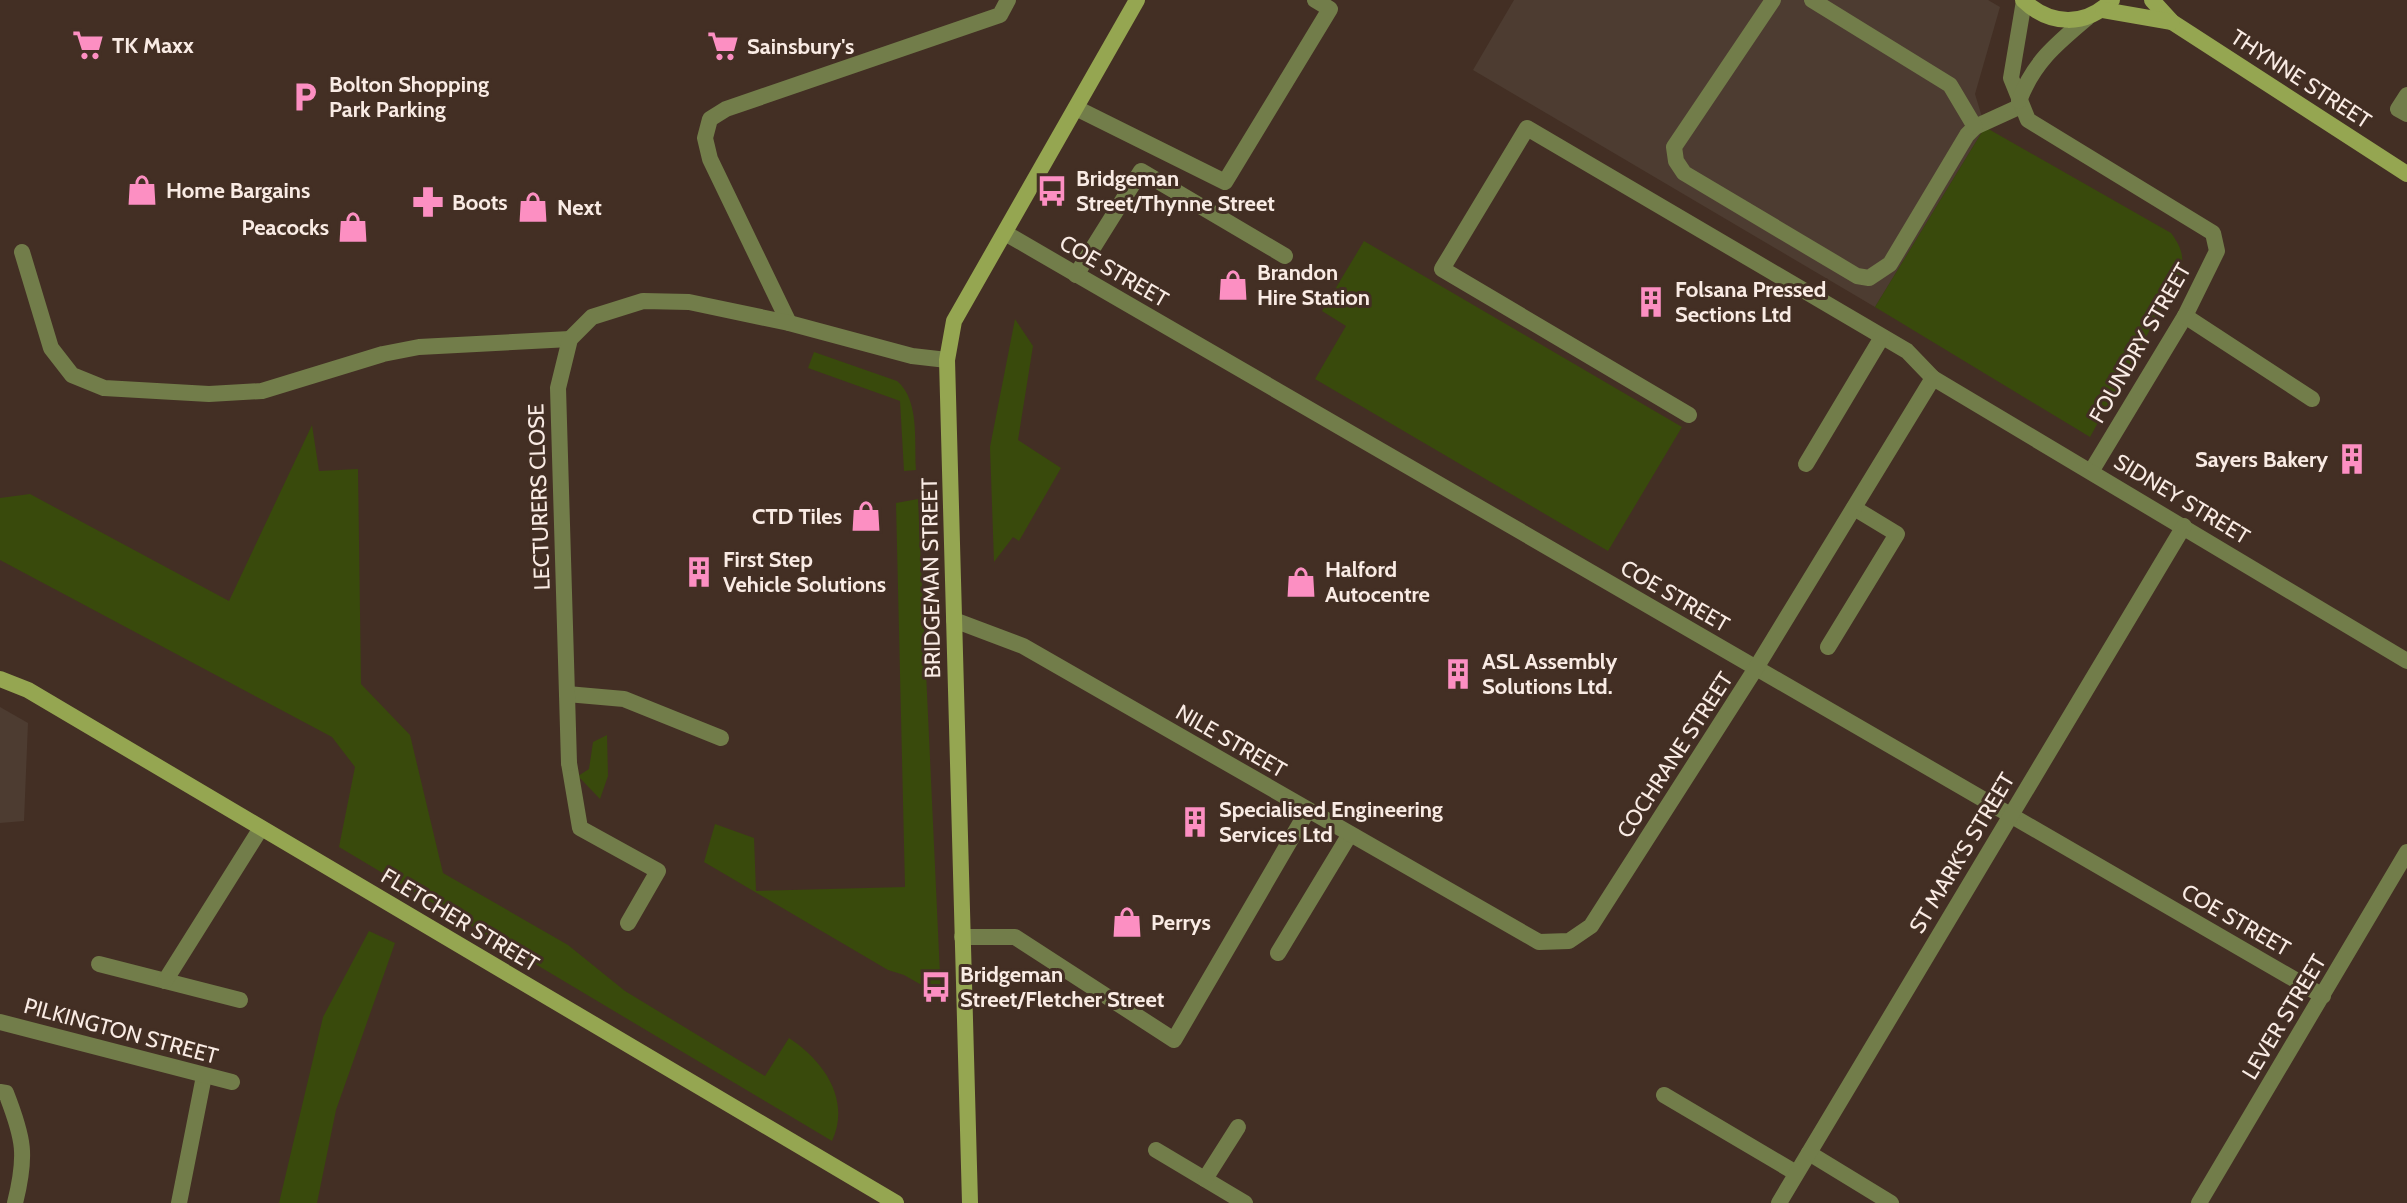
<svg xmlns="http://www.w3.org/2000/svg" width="2407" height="1203" viewBox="0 0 2407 1203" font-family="Cabin,sans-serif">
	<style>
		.education { fill: #4d3c31 }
		.green { fill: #394a0c }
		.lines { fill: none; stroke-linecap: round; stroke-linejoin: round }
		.lane { stroke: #727d4a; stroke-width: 16 }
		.street { stroke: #727d4a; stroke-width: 16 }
		.secondary { stroke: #95a651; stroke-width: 16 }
		.labels { text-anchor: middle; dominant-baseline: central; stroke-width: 6; stroke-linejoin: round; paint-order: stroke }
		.poi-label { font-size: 22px; font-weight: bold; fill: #f9ebe4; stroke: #432f24; text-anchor: start }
		.street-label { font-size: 22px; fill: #f9ebe4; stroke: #432f24 }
	</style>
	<rect width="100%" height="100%" fill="#432f24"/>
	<g class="education">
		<polygon points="1514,0 1988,0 2000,7 1975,94 1985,127 1875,307 1473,70"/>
		<polygon points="0,707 28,723 24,821 0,823"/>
	</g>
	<g class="green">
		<path d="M1985 127 2171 233C2182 248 2185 258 2180 276L2090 437 1875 307Z"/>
		<polygon points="1364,241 1682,427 1608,551 1315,379 1346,326 1322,311"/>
		<polygon points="1015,319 1033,346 1018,440 1061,468 1019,541 1013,537 994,562 990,447"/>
		<path d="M814 352 897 381C920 400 914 442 916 470L904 471 900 401 808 368Z"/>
		<path d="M312 425 319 471 358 469 361 684 410 735 443 873 568 945 625 991 765 1076 789 1038C824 1061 851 1100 832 1141L339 847 355 767 332 737 0 560V498L30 494 229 601Z"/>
		<polygon points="918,499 941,996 904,975 888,970 704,862 715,824 754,838 756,891 905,887 896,503"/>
		<polygon points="607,735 608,776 600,799 578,776 589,769 593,742"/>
		<polygon points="369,931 395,943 336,1110 317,1203 279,1203 323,1017"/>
	</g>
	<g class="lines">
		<g class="lane">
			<polyline points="1773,0 1674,147 1676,161 1684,173 1857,276 1869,278 1890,264 1967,135 1975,127 2021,106"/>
			<polyline points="1812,0 1950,85 1975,127"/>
			<polyline points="2407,95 2398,109 2407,114"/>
			<polyline points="1076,108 1225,182 1330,9 1315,0"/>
			<polyline points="22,252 51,348 72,375 104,388 209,394 262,391 383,354 419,347 570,339"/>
			<polyline points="1076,275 1141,171 1285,256"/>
			<polyline points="789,323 710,159 705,138 710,119 726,109 1000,15 1008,0"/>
			<polyline points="1689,415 1442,269 1527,128 1907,351 1933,378"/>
			<polyline points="1806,464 1882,337"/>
			<polyline points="1828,647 1897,534 1854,508"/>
			<polyline points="567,694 624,699 721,738"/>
			<polyline points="569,763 580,828 658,871 628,923"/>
			<polyline points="962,937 1015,937 1174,1040 1308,810"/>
			<polyline points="1278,953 1350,834"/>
			<polyline points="99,964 240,1000"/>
			<polyline points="165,981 261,828"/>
			<path d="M0 1092 6 1093C24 1139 27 1155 15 1203"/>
			<polyline points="1664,1095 1796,1173"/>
			<polyline points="1156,1150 1245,1203"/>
			<polyline points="1809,1153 1891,1203"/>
			<polyline points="1205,1179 1238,1127"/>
			<polyline points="179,1203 204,1076"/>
		</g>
		<g class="street">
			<polyline points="2024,1 2011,78 2028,120 2213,233 2217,251 2185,316 2092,470"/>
			<path d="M2019 101C2033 63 2056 44 2087 18"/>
			<polyline points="1005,233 2323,996"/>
			<polyline points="2185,316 2312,399"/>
			<polyline points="954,620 1023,646 1539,942 1569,941 1591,926 1756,668 1933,378 2407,661"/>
			<polyline points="569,763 558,388 570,339 592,317 643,301 689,302 789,323 912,356 947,360"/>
			<polyline points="0,1022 232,1082"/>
			<polyline points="1779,1203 2184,526"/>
			<polyline points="2199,1203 2407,852"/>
		</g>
		<g class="secondary">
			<path d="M2023 0C2050 26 2086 27 2112 0"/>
			<polyline points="2152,0 2172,22 2407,174"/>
			<polyline points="2103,10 2172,22"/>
			<polyline points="0,679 28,690 896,1203"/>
			<polyline points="970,1203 947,360 954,321 1137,0"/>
		</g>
	</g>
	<defs>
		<symbol id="supermarket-bare" viewBox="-9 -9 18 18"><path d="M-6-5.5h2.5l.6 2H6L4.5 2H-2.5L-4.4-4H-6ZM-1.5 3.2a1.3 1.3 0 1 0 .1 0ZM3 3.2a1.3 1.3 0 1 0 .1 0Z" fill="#fc8fc2" stroke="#432f24" stroke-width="2.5" paint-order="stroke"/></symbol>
		<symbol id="parking-bare" viewBox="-9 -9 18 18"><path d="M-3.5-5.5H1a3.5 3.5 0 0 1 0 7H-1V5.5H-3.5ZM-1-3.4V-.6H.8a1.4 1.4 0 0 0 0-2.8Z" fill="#fc8fc2" stroke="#432f24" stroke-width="2.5" paint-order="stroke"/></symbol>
		<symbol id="shop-bare" viewBox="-9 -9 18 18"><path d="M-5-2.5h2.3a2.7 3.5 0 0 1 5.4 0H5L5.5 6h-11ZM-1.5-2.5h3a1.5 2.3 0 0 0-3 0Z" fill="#fc8fc2" stroke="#432f24" stroke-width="2.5" paint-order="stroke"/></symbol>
		<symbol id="bus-bare" viewBox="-9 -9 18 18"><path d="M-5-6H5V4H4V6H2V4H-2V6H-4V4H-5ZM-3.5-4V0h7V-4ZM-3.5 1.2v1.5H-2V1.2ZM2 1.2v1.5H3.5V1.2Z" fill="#fc8fc2" stroke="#432f24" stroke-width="2.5" paint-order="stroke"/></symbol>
		<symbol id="pharmacy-bare" viewBox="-9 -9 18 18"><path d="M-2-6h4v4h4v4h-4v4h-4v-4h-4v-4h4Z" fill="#fc8fc2" stroke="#432f24" stroke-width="2.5" paint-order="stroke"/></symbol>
		<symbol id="building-bare" viewBox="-9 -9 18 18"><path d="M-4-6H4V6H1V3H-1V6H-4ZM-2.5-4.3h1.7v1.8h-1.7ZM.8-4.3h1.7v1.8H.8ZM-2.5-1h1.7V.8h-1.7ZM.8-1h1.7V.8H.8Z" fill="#fc8fc2" stroke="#432f24" stroke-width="2.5" paint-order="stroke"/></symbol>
	</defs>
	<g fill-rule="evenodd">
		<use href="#supermarket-bare" x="66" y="23" width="44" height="44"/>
		<use href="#supermarket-bare" x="701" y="24" width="44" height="44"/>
		<use href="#parking-bare" x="283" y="75" width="44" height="44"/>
		<use href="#shop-bare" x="120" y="168" width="44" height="44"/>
		<use href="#bus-bare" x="1030" y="169" width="44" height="44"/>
		<use href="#pharmacy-bare" x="406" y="180" width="44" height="44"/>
		<use href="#shop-bare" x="511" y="185" width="44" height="44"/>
		<use href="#shop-bare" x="331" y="205" width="44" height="44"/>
		<use href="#shop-bare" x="1211" y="263" width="44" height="44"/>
		<use href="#building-bare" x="1629" y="280" width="44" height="44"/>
		<use href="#building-bare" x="2330" y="437" width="44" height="44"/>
		<use href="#shop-bare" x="844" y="494" width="44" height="44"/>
		<use href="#building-bare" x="677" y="550" width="44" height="44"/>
		<use href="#shop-bare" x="1279" y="560" width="44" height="44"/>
		<use href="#building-bare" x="1436" y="652" width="44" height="44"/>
		<use href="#building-bare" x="1173" y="800" width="44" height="44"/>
		<use href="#shop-bare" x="1105" y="900" width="44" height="44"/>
		<use href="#bus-bare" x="914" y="965" width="44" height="44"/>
	</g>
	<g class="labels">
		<g class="poi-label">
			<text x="112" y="45">TK Maxx</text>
			<text x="747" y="46">Sainsbury's</text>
			<text x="329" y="84">Bolton Shopping<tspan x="329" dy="25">Park Parking</tspan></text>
			<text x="1076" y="178">Bridgeman<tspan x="1076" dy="25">Street/Thynne Street</tspan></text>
			<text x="166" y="190">Home Bargains</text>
			<text x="452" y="202">Boots</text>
			<text x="557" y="207">Next</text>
			<text x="329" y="227" text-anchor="end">Peacocks</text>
			<text x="1257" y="272">Brandon<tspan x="1257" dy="25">Hire Station</tspan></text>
			<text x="1675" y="289">Folsana Pressed<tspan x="1675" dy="25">Sections Ltd</tspan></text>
			<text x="2328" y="459" text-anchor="end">Sayers Bakery</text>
			<text x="842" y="516" text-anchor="end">CTD Tiles</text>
			<text x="723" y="559">First Step<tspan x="723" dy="25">Vehicle Solutions</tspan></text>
			<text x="1325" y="569">Halford<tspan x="1325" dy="25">Autocentre</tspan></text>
			<text x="1482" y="661">ASL Assembly<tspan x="1482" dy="25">Solutions Ltd.</tspan></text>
			<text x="1219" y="809">Specialised Engineering<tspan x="1219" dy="25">Services Ltd</tspan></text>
			<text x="1151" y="922">Perrys</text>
			<text x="960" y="974">Bridgeman<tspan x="960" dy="25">Street/Fletcher Street</tspan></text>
		</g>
		<g class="street-label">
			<text transform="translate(2301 79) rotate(33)">THYNNE STREET</text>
			<text transform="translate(1114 271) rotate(30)">COE STREET</text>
			<text transform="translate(2140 343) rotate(-60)">FOUNDRY STREET</text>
			<text transform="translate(539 497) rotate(-92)">LECTURERS CLOSE</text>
			<text transform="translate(2182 499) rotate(31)">SIDNEY STREET</text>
			<text transform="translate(931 578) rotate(-91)">BRIDGEMAN STREET</text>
			<text transform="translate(1675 596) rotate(30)">COE STREET</text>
			<text transform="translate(1231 741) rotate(30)">NILE STREET</text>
			<text transform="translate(1675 755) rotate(-57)">COCHRANE STREET</text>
			<text transform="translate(1962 853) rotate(-59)">ST MARK'S STREET</text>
			<text transform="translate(460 920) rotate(31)">FLETCHER STREET</text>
			<text transform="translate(2236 920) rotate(30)">COE STREET</text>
			<text transform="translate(2284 1017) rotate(-59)">LEVER STREET</text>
			<text transform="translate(121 1031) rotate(15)">PILKINGTON STREET</text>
		</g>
	</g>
</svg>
